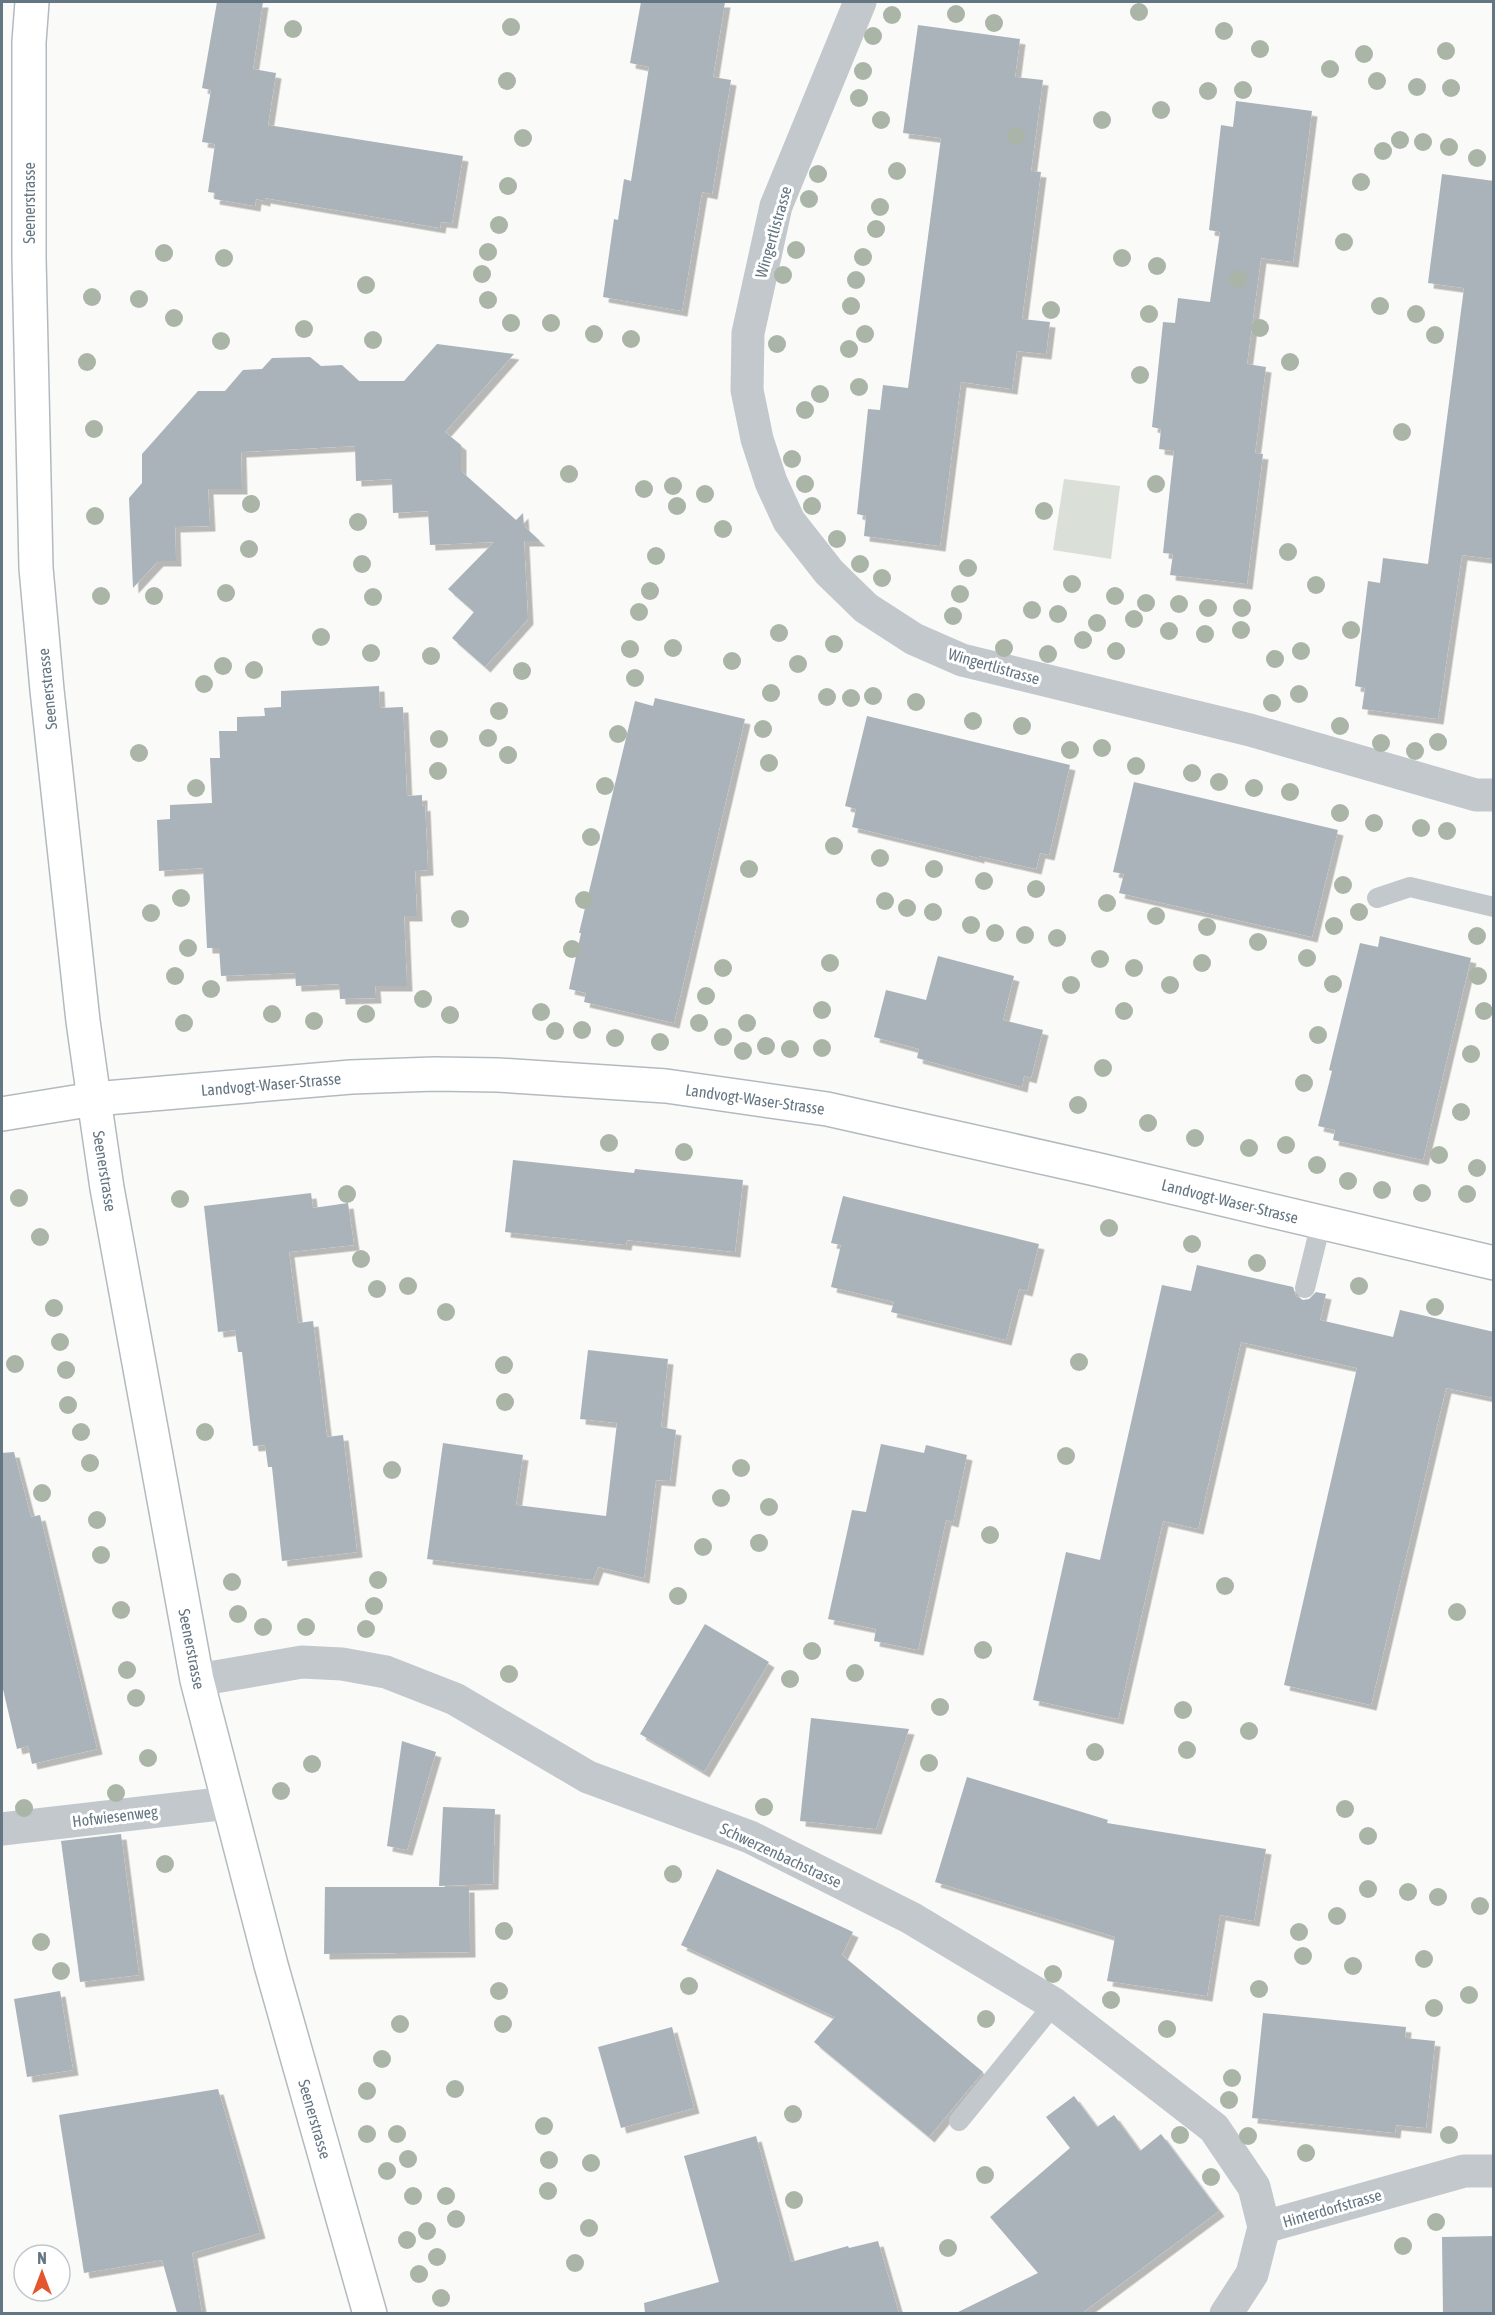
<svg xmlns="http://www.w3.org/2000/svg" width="1495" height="2315" viewBox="0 0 1495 2315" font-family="'Asap Condensed',sans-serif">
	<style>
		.green { fill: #dadfd7 }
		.building { fill: #aab3b9; filter: url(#shadow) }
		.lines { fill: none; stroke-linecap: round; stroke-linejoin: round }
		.secondary-casing { stroke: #b3babf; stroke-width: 36 }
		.lane { stroke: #c3c8cc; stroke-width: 20 }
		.street { stroke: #c3c8cc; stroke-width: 33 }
		.secondary { stroke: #fff; stroke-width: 33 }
		.tree { fill: #aab4a7 }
		.labels { text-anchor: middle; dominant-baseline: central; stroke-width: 6; stroke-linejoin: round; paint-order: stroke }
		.street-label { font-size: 16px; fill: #657683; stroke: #fff }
	</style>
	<defs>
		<filter id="shadow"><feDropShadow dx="5.5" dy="5.5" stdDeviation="0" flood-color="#0004"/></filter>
	</defs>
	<rect width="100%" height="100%" fill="#fafaf8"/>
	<polygon class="green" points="1064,479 1120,486 1111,559 1053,550"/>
	<g class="building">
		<polygon points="217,2 263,2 253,69 276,73 268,125 463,156 452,223 441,222 440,228 265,198 265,201 256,199 255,206 214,199 215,193 208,192 215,144 202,142 211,90 202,88"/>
		<polygon points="641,2 725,2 713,77 731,80 712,194 702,192 682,311 603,297 614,219 618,220 624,179 631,181 649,67 630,63"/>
		<polygon points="918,25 1020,39 1015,77 1043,80 1031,171 1041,172 1022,319 1050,322 1046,354 1017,351 1012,389 961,382 940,546 864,536 866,516 857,514 868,409 880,410 883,385 908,388 941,138 903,133"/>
		<polygon points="1236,101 1312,111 1293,262 1261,258 1247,364 1266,367 1255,453 1263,454 1247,584 1170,575 1173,554 1163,553 1174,451 1159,449 1161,429 1152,427 1163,322 1175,323 1178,298 1210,302 1220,232 1209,230 1221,125 1233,127"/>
		<polygon points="1442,174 1494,181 1494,559 1462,555 1438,719 1362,709 1365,688 1355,686 1368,581 1380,583 1383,558 1428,564 1464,288 1428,283"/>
		<polygon points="437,344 514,354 445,432 461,445 461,471 516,520 523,513 524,526 540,541 524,541 528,619 485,667 452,638 474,612 448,589 494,542 430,545 428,511 393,513 392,479 356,481 355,446 241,452 242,489 208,489 210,526 175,527 176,561 158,561 133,588 129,498 142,483 142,454 198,391 225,391 243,370 262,369 272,358 310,357 321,366 342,365 359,381 404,381"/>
		<polygon points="379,686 380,708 403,707 407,796 422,795 422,806 425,805 428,870 415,871 417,916 404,916 407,986 375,986 376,998 340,999 339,984 296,986 295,973 221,976 219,948 207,948 203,868 159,871 157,820 170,819 170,805 212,803 210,758 220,758 219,731 237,731 237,717 265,716 264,708 281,707 281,691"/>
		<polygon points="655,698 745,719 674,1023 584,1002 586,993 569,989 581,933 579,933 635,701 653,706"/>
		<polygon points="867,716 1070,765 1049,855 1040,853 1036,869 979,856 979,858 852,827 856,809 845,806"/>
		<polygon points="1134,782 1338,830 1312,937 1119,893 1124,874 1113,872"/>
		<polygon points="1380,936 1471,958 1423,1160 1333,1140 1335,1130 1318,1126 1332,1071 1329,1070 1360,943 1378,947"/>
		<polygon points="938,956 1014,976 1003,1020 1043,1030 1031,1078 1024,1076 1022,1087 917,1058 919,1049 874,1037 886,990 926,1000"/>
		<polygon points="513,1160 634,1173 635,1169 743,1180 735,1252 627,1240 626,1245 505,1232"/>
		<polygon points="311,1193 313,1208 348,1203 354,1245 289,1252 298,1323 313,1321 327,1437 343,1435 357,1552 282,1561 272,1467 268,1467 265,1445 253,1446 242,1352 238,1352 235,1330 218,1332 204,1206"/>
		<polygon points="843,1196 1039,1244 1027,1291 1019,1289 1006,1340 891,1312 894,1302 831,1287 841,1245 831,1243"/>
		<polygon points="1197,1265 1293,1287 1296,1296 1303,1300 1309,1299 1316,1292 1326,1294 1320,1320 1393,1337 1400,1310 1494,1332 1494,1398 1446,1388 1371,1705 1284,1685 1357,1368 1241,1342 1198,1529 1163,1521 1118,1719 1033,1700 1066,1552 1100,1560 1162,1285 1191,1291"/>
		<polygon points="588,1350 668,1359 661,1427 676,1430 670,1481 656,1480 644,1578 598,1567 593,1580 427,1559 443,1443 523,1455 516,1505 606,1516 617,1423 580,1419"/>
		<polygon points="881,1444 924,1453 926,1445 967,1455 953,1522 946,1520 918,1650 874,1641 876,1629 828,1619 852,1510 866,1512"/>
		<polygon points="14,1452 31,1517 40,1515 97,1749 32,1764 28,1746 17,1749 2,1685 2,1453"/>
		<polygon points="705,1624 769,1662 704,1772 640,1734"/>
		<polygon points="811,1718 909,1729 876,1829 800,1821"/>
		<polygon points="402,1741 436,1752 407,1850 387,1846"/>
		<polygon points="967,1777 1108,1820 1107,1823 1266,1849 1254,1921 1220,1915 1207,1996 1107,1981 1115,1937 935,1882"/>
		<polygon points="443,1807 495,1809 493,1884 439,1886"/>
		<polygon points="121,1834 139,1975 80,1982 61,1841"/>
		<polygon points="717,1869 853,1932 842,1955 983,2072 929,2137 814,2042 835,2017 681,1945"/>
		<polygon points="325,1887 469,1887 470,1952 324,1954"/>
		<polygon points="60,1991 73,2070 27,2077 14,1999"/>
		<polygon points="1263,2013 1406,2027 1405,2038 1435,2041 1426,2128 1396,2125 1395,2133 1252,2118"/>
		<polygon points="672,2027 694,2108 621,2128 598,2047"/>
		<polygon points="218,2089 260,2233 192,2253 202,2313 177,2313 162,2260 84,2273 59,2115"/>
		<polygon points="1074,2096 1097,2127 1114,2115 1140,2151 1161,2134 1219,2211 1082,2313 956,2313 1038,2273 990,2217 1070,2148 1046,2117"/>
		<polygon points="756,2136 791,2262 848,2246 849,2248 878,2241 899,2313 645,2313 644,2303 719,2282 684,2156"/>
		<polygon points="1494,2236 1494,2313 1443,2313 1442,2237"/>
	</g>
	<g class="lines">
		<defs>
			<g id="secondary">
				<polyline points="32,2 29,42 29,258 36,568 47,690 83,1021 94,1099 107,1188 197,1680 271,1965 370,2314"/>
				<polyline points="2,1114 94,1099 351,1077 434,1074 498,1075 666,1086 827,1109 1095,1169 1494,1263"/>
			</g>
		</defs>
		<use href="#secondary" class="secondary-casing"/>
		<g class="lane">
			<polyline points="1377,898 1410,887 1494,907"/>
			<polyline points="1305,1288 1321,1223"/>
			<polyline points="959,2121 1054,2004"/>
		</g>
		<g class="street">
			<polyline points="860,2 776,206 748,333 747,390 757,439 771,482 789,521 829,572 866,608 914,639 962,660 1250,730 1476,795 1494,795"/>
			<polyline points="197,1680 302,1662 342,1664 386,1672 455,1699 588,1777 750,1837 911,1918 1054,2004 1214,2128 1254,2187 1264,2227 1252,2274 1226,2314"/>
			<polyline points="2,1829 228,1803"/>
			<polyline points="1264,2227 1464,2171 1494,2171"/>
		</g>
		<use href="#secondary" class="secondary"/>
	</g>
	<g class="tree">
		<circle cx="1139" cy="12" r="9"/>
		<circle cx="956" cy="14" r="9"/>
		<circle cx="892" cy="15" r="9"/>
		<circle cx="994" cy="23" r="9"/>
		<circle cx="511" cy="27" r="9"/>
		<circle cx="293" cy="29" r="9"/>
		<circle cx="1224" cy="31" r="9"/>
		<circle cx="873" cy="36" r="9"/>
		<circle cx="1260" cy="49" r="9"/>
		<circle cx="1446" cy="51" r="9"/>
		<circle cx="1364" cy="54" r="9"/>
		<circle cx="1330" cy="69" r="9"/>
		<circle cx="863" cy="71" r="9"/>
		<circle cx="507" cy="81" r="9"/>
		<circle cx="1377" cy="81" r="9"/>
		<circle cx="1417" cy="87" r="9"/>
		<circle cx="1451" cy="88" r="9"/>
		<circle cx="1243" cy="90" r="9"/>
		<circle cx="1208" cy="91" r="9"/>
		<circle cx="859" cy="98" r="9"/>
		<circle cx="1161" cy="110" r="9"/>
		<circle cx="881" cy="120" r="9"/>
		<circle cx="1102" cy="120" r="9"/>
		<circle cx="1016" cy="136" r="9"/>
		<circle cx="523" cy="138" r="9"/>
		<circle cx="1400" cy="140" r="9"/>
		<circle cx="1423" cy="142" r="9"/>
		<circle cx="1449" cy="147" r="9"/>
		<circle cx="1383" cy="151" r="9"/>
		<circle cx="1477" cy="158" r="9"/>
		<circle cx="897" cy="171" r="9"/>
		<circle cx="818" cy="174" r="9"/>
		<circle cx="1361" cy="182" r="9"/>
		<circle cx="508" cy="186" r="9"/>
		<circle cx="809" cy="199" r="9"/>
		<circle cx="880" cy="207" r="9"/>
		<circle cx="499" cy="225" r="9"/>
		<circle cx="876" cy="229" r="9"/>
		<circle cx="1344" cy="242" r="9"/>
		<circle cx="796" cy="250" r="9"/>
		<circle cx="488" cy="252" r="9"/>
		<circle cx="164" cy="253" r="9"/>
		<circle cx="863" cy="257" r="9"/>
		<circle cx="224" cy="258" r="9"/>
		<circle cx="1122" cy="258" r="9"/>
		<circle cx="1157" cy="266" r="9"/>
		<circle cx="482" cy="274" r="9"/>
		<circle cx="783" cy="275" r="9"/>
		<circle cx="1238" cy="279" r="9"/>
		<circle cx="856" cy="280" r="9"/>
		<circle cx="366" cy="285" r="9"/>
		<circle cx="92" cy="297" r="9"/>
		<circle cx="139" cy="299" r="9"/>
		<circle cx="488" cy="300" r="9"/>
		<circle cx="851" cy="306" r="9"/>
		<circle cx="1380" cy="306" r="9"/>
		<circle cx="1051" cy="310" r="9"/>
		<circle cx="1149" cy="314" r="9"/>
		<circle cx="1416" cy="314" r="9"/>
		<circle cx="174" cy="318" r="9"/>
		<circle cx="511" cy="323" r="9"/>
		<circle cx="551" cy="323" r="9"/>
		<circle cx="1260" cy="328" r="9"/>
		<circle cx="304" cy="329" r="9"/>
		<circle cx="594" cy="334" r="9"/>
		<circle cx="865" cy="334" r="9"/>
		<circle cx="1435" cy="335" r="9"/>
		<circle cx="631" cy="339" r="9"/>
		<circle cx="373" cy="340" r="9"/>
		<circle cx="221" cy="341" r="9"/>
		<circle cx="777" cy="344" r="9"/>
		<circle cx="849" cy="349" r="9"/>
		<circle cx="87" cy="362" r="9"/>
		<circle cx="1290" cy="362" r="9"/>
		<circle cx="1140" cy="375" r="9"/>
		<circle cx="859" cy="387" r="9"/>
		<circle cx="820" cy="394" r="9"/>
		<circle cx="805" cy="410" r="9"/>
		<circle cx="94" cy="429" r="9"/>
		<circle cx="1402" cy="432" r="9"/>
		<circle cx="792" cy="459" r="9"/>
		<circle cx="569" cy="474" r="9"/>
		<circle cx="805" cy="484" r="9"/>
		<circle cx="1156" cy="484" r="9"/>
		<circle cx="673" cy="486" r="9"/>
		<circle cx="644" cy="489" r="9"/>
		<circle cx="705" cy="494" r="9"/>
		<circle cx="251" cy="504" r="9"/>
		<circle cx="677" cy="506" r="9"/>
		<circle cx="812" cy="506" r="9"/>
		<circle cx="1044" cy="511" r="9"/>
		<circle cx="95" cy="516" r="9"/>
		<circle cx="358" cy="522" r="9"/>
		<circle cx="723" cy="529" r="9"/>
		<circle cx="837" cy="539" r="9"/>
		<circle cx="249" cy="549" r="9"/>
		<circle cx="1288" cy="552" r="9"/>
		<circle cx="656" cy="556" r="9"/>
		<circle cx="362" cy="564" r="9"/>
		<circle cx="860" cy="564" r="9"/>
		<circle cx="968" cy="568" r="9"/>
		<circle cx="882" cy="578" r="9"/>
		<circle cx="1072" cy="584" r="9"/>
		<circle cx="1316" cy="585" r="9"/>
		<circle cx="650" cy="591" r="9"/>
		<circle cx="226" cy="593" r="9"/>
		<circle cx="960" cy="594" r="9"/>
		<circle cx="101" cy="596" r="9"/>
		<circle cx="154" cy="596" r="9"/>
		<circle cx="1115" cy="596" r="9"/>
		<circle cx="373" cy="597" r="9"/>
		<circle cx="1146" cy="603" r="9"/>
		<circle cx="1179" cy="604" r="9"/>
		<circle cx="1208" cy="608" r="9"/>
		<circle cx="1242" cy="608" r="9"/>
		<circle cx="1032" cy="610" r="9"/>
		<circle cx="639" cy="612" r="9"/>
		<circle cx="1058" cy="614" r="9"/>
		<circle cx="953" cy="616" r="9"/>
		<circle cx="1134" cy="619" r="9"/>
		<circle cx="1097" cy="623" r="9"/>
		<circle cx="1241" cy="630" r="9"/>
		<circle cx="1351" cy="630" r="9"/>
		<circle cx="1169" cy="631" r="9"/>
		<circle cx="779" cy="633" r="9"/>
		<circle cx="1205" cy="634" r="9"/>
		<circle cx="321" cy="637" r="9"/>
		<circle cx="1083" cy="640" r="9"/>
		<circle cx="834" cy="644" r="9"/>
		<circle cx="673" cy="648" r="9"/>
		<circle cx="1004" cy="648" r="9"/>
		<circle cx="630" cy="649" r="9"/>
		<circle cx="1116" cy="651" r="9"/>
		<circle cx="1301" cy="651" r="9"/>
		<circle cx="371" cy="653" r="9"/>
		<circle cx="1048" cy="654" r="9"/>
		<circle cx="431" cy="656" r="9"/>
		<circle cx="1275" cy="659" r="9"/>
		<circle cx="732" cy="661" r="9"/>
		<circle cx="798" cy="664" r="9"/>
		<circle cx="223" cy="666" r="9"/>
		<circle cx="254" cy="670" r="9"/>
		<circle cx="522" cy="671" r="9"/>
		<circle cx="635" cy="678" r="9"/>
		<circle cx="204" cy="684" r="9"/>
		<circle cx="771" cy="693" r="9"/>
		<circle cx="1299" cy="694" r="9"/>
		<circle cx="873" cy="696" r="9"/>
		<circle cx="827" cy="697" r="9"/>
		<circle cx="851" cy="698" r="9"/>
		<circle cx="916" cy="702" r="9"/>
		<circle cx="1272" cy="703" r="9"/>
		<circle cx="499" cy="711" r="9"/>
		<circle cx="973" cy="721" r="9"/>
		<circle cx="1022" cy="726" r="9"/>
		<circle cx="1340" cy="726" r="9"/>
		<circle cx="763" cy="729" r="9"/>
		<circle cx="618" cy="734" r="9"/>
		<circle cx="488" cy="738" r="9"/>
		<circle cx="439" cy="739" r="9"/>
		<circle cx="1438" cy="742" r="9"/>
		<circle cx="1381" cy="743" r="9"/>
		<circle cx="1102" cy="748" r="9"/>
		<circle cx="1070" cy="750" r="9"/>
		<circle cx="1415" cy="751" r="9"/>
		<circle cx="139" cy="753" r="9"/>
		<circle cx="508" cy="755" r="9"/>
		<circle cx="769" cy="763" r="9"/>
		<circle cx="1136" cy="766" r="9"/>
		<circle cx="438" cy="771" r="9"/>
		<circle cx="1192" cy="773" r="9"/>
		<circle cx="1219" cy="782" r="9"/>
		<circle cx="605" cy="786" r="9"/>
		<circle cx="196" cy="788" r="9"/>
		<circle cx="1254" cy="788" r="9"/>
		<circle cx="1290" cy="792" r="9"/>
		<circle cx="1340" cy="813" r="9"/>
		<circle cx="1374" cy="823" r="9"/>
		<circle cx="1421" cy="828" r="9"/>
		<circle cx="1447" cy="831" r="9"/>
		<circle cx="591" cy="837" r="9"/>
		<circle cx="834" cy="846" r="9"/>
		<circle cx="880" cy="858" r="9"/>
		<circle cx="749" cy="869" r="9"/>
		<circle cx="934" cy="869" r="9"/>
		<circle cx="984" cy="881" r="9"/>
		<circle cx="1343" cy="885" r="9"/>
		<circle cx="1036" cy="889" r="9"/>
		<circle cx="181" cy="898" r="9"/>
		<circle cx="584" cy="900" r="9"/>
		<circle cx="885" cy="901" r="9"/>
		<circle cx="1107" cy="903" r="9"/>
		<circle cx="907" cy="908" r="9"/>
		<circle cx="933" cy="912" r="9"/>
		<circle cx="1359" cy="912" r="9"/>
		<circle cx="151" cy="913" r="9"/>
		<circle cx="1156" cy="916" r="9"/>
		<circle cx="460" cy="919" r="9"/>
		<circle cx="971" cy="925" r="9"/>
		<circle cx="1334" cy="926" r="9"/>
		<circle cx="1207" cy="927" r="9"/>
		<circle cx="995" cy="933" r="9"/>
		<circle cx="1025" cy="935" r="9"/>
		<circle cx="1477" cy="936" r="9"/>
		<circle cx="1057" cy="938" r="9"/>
		<circle cx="1258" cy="942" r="9"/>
		<circle cx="188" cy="948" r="9"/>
		<circle cx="572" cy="949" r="9"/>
		<circle cx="1307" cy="958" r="9"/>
		<circle cx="1100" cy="959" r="9"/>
		<circle cx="830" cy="963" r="9"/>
		<circle cx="1202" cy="963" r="9"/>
		<circle cx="723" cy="968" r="9"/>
		<circle cx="1134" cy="968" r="9"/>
		<circle cx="175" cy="976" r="9"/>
		<circle cx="1478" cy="976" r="9"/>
		<circle cx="1333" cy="984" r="9"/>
		<circle cx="1071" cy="985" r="9"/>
		<circle cx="1170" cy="985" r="9"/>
		<circle cx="211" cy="989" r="9"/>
		<circle cx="706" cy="996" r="9"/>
		<circle cx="423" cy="999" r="9"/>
		<circle cx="822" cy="1010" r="9"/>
		<circle cx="1124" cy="1011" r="9"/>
		<circle cx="1484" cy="1011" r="9"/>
		<circle cx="541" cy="1012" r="9"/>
		<circle cx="272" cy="1014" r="9"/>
		<circle cx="366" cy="1014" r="9"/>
		<circle cx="450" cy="1015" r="9"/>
		<circle cx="314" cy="1021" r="9"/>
		<circle cx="184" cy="1023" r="9"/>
		<circle cx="699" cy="1023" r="9"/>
		<circle cx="747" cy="1023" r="9"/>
		<circle cx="582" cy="1030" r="9"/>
		<circle cx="555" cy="1031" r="9"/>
		<circle cx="1318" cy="1035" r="9"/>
		<circle cx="723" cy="1037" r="9"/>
		<circle cx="615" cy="1038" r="9"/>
		<circle cx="660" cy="1042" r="9"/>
		<circle cx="766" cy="1046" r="9"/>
		<circle cx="822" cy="1048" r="9"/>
		<circle cx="790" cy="1049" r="9"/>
		<circle cx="743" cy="1051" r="9"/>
		<circle cx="1471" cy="1054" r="9"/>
		<circle cx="1103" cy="1068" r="9"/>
		<circle cx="1304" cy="1083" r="9"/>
		<circle cx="1078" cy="1105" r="9"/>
		<circle cx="1461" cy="1112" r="9"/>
		<circle cx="1148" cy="1123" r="9"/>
		<circle cx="1195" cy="1138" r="9"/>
		<circle cx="609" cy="1143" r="9"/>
		<circle cx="1286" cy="1145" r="9"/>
		<circle cx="1249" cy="1148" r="9"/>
		<circle cx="684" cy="1152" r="9"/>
		<circle cx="1439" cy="1155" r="9"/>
		<circle cx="1317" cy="1165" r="9"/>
		<circle cx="1477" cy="1168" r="9"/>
		<circle cx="1348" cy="1181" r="9"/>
		<circle cx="1382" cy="1190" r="9"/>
		<circle cx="1422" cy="1193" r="9"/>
		<circle cx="347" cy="1194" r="9"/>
		<circle cx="1467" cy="1194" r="9"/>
		<circle cx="19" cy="1198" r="9"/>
		<circle cx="180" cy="1199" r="9"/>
		<circle cx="1109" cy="1228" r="9"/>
		<circle cx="40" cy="1237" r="9"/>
		<circle cx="1192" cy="1244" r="9"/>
		<circle cx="361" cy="1259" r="9"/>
		<circle cx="1257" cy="1263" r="9"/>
		<circle cx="408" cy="1286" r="9"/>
		<circle cx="1359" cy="1286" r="9"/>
		<circle cx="377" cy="1289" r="9"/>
		<circle cx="1435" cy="1307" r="9"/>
		<circle cx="54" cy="1308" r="9"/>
		<circle cx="446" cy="1312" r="9"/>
		<circle cx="60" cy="1342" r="9"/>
		<circle cx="1079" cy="1362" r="9"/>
		<circle cx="15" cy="1364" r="9"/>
		<circle cx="504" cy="1365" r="9"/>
		<circle cx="66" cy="1370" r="9"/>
		<circle cx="505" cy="1402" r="9"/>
		<circle cx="68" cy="1405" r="9"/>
		<circle cx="81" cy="1432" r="9"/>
		<circle cx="205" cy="1432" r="9"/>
		<circle cx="1066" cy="1456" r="9"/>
		<circle cx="90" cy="1463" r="9"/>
		<circle cx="741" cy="1468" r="9"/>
		<circle cx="392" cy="1470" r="9"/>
		<circle cx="42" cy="1493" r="9"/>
		<circle cx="721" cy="1498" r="9"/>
		<circle cx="769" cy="1507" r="9"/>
		<circle cx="97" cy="1520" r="9"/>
		<circle cx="990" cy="1535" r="9"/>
		<circle cx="759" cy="1543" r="9"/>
		<circle cx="703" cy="1547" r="9"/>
		<circle cx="101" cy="1555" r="9"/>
		<circle cx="378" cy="1580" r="9"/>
		<circle cx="232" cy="1582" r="9"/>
		<circle cx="1225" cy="1586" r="9"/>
		<circle cx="678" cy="1596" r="9"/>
		<circle cx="374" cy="1606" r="9"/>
		<circle cx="121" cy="1610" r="9"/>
		<circle cx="1457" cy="1612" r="9"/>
		<circle cx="238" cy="1614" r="9"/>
		<circle cx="263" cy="1627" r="9"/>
		<circle cx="306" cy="1627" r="9"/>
		<circle cx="366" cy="1629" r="9"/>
		<circle cx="983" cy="1650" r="9"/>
		<circle cx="812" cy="1651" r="9"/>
		<circle cx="127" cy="1670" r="9"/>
		<circle cx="855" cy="1673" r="9"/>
		<circle cx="509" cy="1674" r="9"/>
		<circle cx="790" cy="1679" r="9"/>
		<circle cx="136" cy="1698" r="9"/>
		<circle cx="940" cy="1707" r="9"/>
		<circle cx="1183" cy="1710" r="9"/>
		<circle cx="1249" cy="1731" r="9"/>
		<circle cx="1187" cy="1750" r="9"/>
		<circle cx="1095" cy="1752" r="9"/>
		<circle cx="148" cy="1758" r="9"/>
		<circle cx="929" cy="1763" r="9"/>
		<circle cx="312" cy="1764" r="9"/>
		<circle cx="281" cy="1791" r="9"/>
		<circle cx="116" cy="1793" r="9"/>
		<circle cx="764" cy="1807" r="9"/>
		<circle cx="24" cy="1808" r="9"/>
		<circle cx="1345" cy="1809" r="9"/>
		<circle cx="1368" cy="1836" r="9"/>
		<circle cx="165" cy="1864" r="9"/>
		<circle cx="673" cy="1874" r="9"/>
		<circle cx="1368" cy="1889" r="9"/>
		<circle cx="1408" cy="1892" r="9"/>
		<circle cx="1438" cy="1897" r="9"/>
		<circle cx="1480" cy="1906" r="9"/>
		<circle cx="1337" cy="1916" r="9"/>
		<circle cx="504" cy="1931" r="9"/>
		<circle cx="1299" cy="1932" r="9"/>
		<circle cx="41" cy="1942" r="9"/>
		<circle cx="1303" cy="1956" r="9"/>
		<circle cx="1424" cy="1959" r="9"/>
		<circle cx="1353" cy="1966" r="9"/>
		<circle cx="61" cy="1971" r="9"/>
		<circle cx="1053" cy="1974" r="9"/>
		<circle cx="689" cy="1986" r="9"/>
		<circle cx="1259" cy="1989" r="9"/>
		<circle cx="499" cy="1991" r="9"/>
		<circle cx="1469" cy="1995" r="9"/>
		<circle cx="1111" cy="2000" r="9"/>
		<circle cx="1434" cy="2008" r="9"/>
		<circle cx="986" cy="2019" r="9"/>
		<circle cx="400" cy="2024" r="9"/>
		<circle cx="503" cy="2024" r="9"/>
		<circle cx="1167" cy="2029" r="9"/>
		<circle cx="382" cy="2059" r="9"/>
		<circle cx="1232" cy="2078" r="9"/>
		<circle cx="455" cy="2089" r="9"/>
		<circle cx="367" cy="2091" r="9"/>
		<circle cx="1229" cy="2100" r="9"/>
		<circle cx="793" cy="2114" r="9"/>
		<circle cx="544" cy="2126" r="9"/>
		<circle cx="367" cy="2134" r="9"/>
		<circle cx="397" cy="2134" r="9"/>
		<circle cx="1180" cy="2135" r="9"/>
		<circle cx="1449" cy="2135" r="9"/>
		<circle cx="1248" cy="2136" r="9"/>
		<circle cx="1306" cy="2153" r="9"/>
		<circle cx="408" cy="2159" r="9"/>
		<circle cx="549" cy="2160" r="9"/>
		<circle cx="591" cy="2163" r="9"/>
		<circle cx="387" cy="2171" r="9"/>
		<circle cx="985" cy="2175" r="9"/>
		<circle cx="1211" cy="2177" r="9"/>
		<circle cx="548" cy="2191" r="9"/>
		<circle cx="413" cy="2196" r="9"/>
		<circle cx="446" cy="2196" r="9"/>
		<circle cx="794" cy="2200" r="9"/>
		<circle cx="456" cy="2219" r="9"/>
		<circle cx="1436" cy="2222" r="9"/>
		<circle cx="589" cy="2228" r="9"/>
		<circle cx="427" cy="2231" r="9"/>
		<circle cx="407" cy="2240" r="9"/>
		<circle cx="1403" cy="2246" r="9"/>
		<circle cx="948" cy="2248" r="9"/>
		<circle cx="437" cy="2257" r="9"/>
		<circle cx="575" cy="2263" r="9"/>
		<circle cx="419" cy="2274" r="9"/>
		<circle cx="441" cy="2298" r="9"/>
	</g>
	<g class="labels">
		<g class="street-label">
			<text transform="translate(29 203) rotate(-90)">Seenerstrasse</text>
			<text transform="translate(773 232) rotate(-74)">Wingertlistrasse</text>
			<text transform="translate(994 666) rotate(16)">Wingertlistrasse</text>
			<text transform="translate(47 689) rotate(-96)">Seenerstrasse</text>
			<text transform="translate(271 1084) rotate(-5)">Landvogt-Waser-Strasse</text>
			<text transform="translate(755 1099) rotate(8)">Landvogt-Waser-Strasse</text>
			<text transform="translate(105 1171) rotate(81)">Seenerstrasse</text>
			<text transform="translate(1230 1201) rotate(14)">Landvogt-Waser-Strasse</text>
			<text transform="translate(192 1649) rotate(79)">Seenerstrasse</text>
			<text transform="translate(115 1816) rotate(-7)">Hofwiesenweg</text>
			<text transform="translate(781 1855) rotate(25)">Schwerzenbachstrasse</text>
			<text transform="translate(315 2119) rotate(74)">Seenerstrasse</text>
			<text transform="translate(1332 2208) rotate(-16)">Hinterdorfstrasse</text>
		</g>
	</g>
	<rect width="1495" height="2315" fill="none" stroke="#657683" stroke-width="6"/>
	<g transform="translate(42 2273)"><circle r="28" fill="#ffffff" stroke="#c1c8cd" stroke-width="1.5"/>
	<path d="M0-4.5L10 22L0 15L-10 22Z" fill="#e4572e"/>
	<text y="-9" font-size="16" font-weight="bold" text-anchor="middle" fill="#657683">N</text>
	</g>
</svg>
